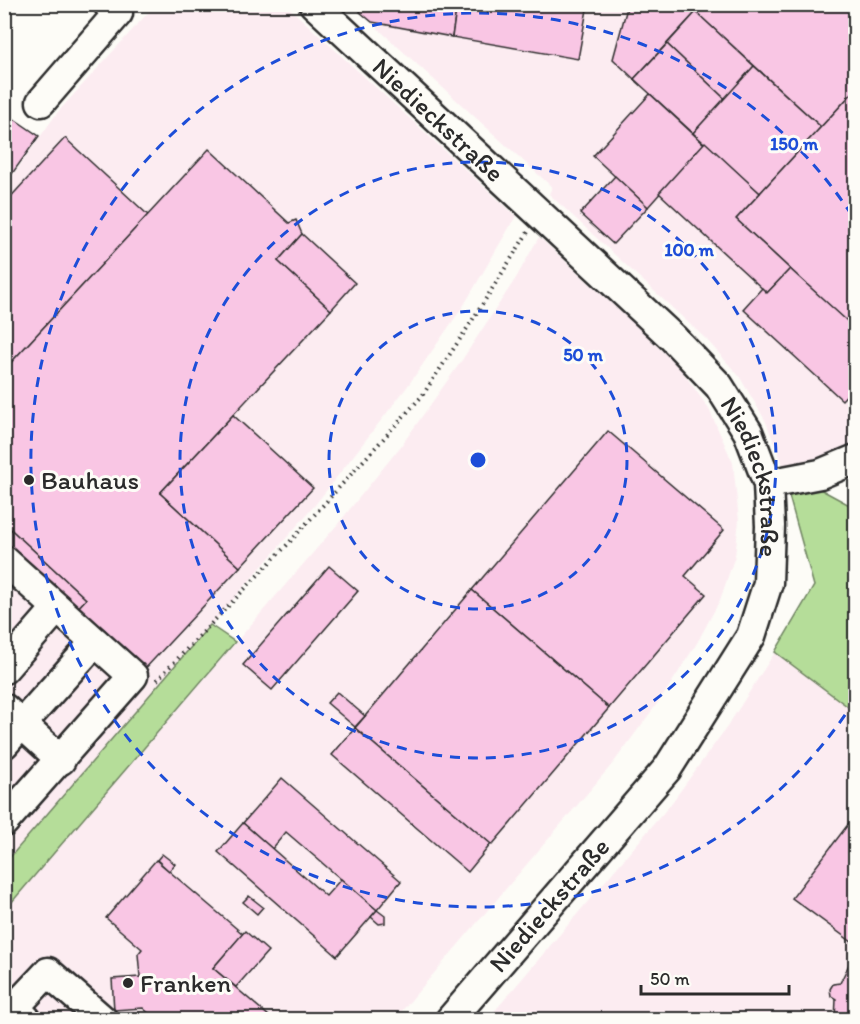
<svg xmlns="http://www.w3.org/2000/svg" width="860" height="1024" viewBox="0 0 860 1024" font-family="Itim,sans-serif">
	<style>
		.built { fill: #fcecf1 }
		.green { fill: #b5dd99; stroke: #708462; stroke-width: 1.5 }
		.building { fill: #f9c6e4; stroke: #2b2b2b; stroke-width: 1.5 }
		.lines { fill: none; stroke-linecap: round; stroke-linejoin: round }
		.minor-casing { stroke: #2b2b2b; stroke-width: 33 }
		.path { stroke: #2b2b2b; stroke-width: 4; stroke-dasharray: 1.5 4.5; stroke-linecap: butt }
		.minor { stroke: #fdfcf7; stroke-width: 28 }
		.ring { fill: none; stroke: #1d4ed8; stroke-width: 3; stroke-dasharray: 10 8 }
		.poi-dot { fill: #2b2b2b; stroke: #fdfcf7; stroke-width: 2 }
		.labels { text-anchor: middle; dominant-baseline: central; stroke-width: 6; stroke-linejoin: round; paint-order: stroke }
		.street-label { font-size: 26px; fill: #2b2b2b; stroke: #fdfcf7 }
		.poi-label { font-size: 26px; fill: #2b2b2b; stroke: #fdfcf7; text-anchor: start }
		.centre { fill: #1d4ed8; stroke: #fdfcf7; stroke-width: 3 }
		.ring-label { font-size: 18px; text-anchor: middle; font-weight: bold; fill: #1d4ed8; stroke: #fdfcf7; stroke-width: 6; stroke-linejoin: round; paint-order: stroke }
	</style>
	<rect width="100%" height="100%" fill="#fdfcf7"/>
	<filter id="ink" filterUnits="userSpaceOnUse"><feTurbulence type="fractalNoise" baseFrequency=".0167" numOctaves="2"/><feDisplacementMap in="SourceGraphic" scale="12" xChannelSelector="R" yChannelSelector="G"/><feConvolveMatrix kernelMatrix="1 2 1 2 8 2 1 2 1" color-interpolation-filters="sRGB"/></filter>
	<g filter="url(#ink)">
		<g class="built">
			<polygon points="155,5 286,5 516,216 464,305 407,387 315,505 5,863 5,186 57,113"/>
			<polygon points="352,5 855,5 856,436 842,453 807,465 784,467 765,420 739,376 706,339 549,194 552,187"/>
			<polygon points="539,237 647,336 682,371 709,409 733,463 739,520 735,556 720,600 697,643 665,693 614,762 395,1019 5,1020 5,910 337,525 401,446 460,363 516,278"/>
			<polygon points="775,652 855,712 855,1019 487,1020 670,805 727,727"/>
		</g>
		<g class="green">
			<polygon points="818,488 855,508 855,712 775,652 814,586 789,496"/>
			<polygon points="210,625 235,642 5,910 5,863"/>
		</g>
		<g class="building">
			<polygon points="362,4 457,4 452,37 372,22 360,12"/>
			<polygon points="457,4 588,4 578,59 452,37"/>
			<polygon points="628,4 687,4 696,12 634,79 613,59"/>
			<polygon points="687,4 856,4 856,89 821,127"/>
			<polygon points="696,12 754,66 725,99 667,44"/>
			<polygon points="667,44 725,99 693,133 634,79"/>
			<polygon points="754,66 821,127 760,193 693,133"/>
			<polygon points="856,89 856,329 855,329 736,219"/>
			<polygon points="650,94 704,144 648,207 593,156"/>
			<polygon points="4,112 39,136 4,185"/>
			<polygon points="65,138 148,215 4,370 4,204"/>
			<polygon points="705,142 760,193 736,219 790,269 767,293 659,193"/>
			<polygon points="209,149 289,223 296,220 302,234 278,261 331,310 160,493 240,567 142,672 75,611 86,599 4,523 4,370"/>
			<polygon points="615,176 648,207 613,244 580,214"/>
			<polygon points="302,234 355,283 331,310 278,261"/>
			<polygon points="790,269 856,329 856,385 842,400 743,309 762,288 767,293"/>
			<polygon points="233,415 313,488 240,567 160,493"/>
			<polygon points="608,431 724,530 685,576 706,594 609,708 472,590"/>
			<polygon points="4,523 86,599 75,611 4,546"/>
			<polygon points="329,566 358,591 272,690 243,665"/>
			<polygon points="472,590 609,708 492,845 355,728"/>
			<polygon points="337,692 365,716 355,727 327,703"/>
			<polygon points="355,728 491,844 468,872 332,755"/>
			<polygon points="282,778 401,881 377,910 286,832 272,849 243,823"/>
			<polygon points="856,814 856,945 792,898"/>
			<polygon points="243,823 326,896 341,879 377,910 337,956 218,852"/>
			<polygon points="162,854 175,864 169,871 157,860"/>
			<polygon points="156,860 243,934 213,968 270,1017 268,1020 156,1020 143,1008 114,1010 112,979 140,977 138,954 142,949 106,918"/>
			<polygon points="249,896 263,907 257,914 243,902"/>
			<polygon points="377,910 385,916 385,923 379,924 371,917"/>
			<polygon points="245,931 268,951 236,987 213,968"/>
			<polygon points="856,950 856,1020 835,1020 836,999 831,996 830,989 833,984 840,983"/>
		</g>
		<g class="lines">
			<defs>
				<g id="minor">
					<path id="s1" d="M314 4 673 338 719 386 748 432 768 484 770 526 768 583 751 636 667 769 450 1020"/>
					<polyline points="41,102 118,13 108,4"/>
					<polyline points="768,484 820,474 856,459"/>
					<polyline points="4,560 133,676 4,822"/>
					<polyline points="4,669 57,608"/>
					<polyline points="4,708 61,760"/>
					<polyline points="4,744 95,642"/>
					<polyline points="27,1020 15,1007 48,972 103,1020"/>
				</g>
			</defs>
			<use href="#minor" class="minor-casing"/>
			<polyline class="path" points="157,680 287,545 422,396 468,327 528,232"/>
			<use href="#minor" class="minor"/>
		</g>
	</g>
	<g class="ring">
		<circle cx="478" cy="460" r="149"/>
		<circle cx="478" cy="460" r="298"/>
		<path d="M855 700A447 447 0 1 1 855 220"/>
	</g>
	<g class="poi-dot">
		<circle cx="29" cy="480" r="6"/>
		<circle cx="128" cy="983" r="6"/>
	</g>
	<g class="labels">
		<g class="street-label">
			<text stroke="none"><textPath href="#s1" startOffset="170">Niedieckstraße</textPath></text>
			<text stroke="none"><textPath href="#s1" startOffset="656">Niedieckstraße</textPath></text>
			<text transform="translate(549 905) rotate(-49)">Niedieckstraße</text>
		</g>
		<g class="poi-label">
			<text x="41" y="480">Bauhaus</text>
			<text x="140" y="983">Franken</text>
		</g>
	</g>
	<circle cx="478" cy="460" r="9" class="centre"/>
	<g class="ring-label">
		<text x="794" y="150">150 m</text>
		<text x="689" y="256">100 m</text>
		<text x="583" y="361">50 m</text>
	</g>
	<rect width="860" height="1024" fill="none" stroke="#fdfcf7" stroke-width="24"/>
	<rect x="12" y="12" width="836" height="1000" fill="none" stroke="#2b2b2b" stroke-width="2" filter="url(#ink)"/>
	<path d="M641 985v9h148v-9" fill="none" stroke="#2b2b2b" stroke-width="3"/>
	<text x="650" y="985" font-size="18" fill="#2b2b2b" stroke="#fdfcf7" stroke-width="4.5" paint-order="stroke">50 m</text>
</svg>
